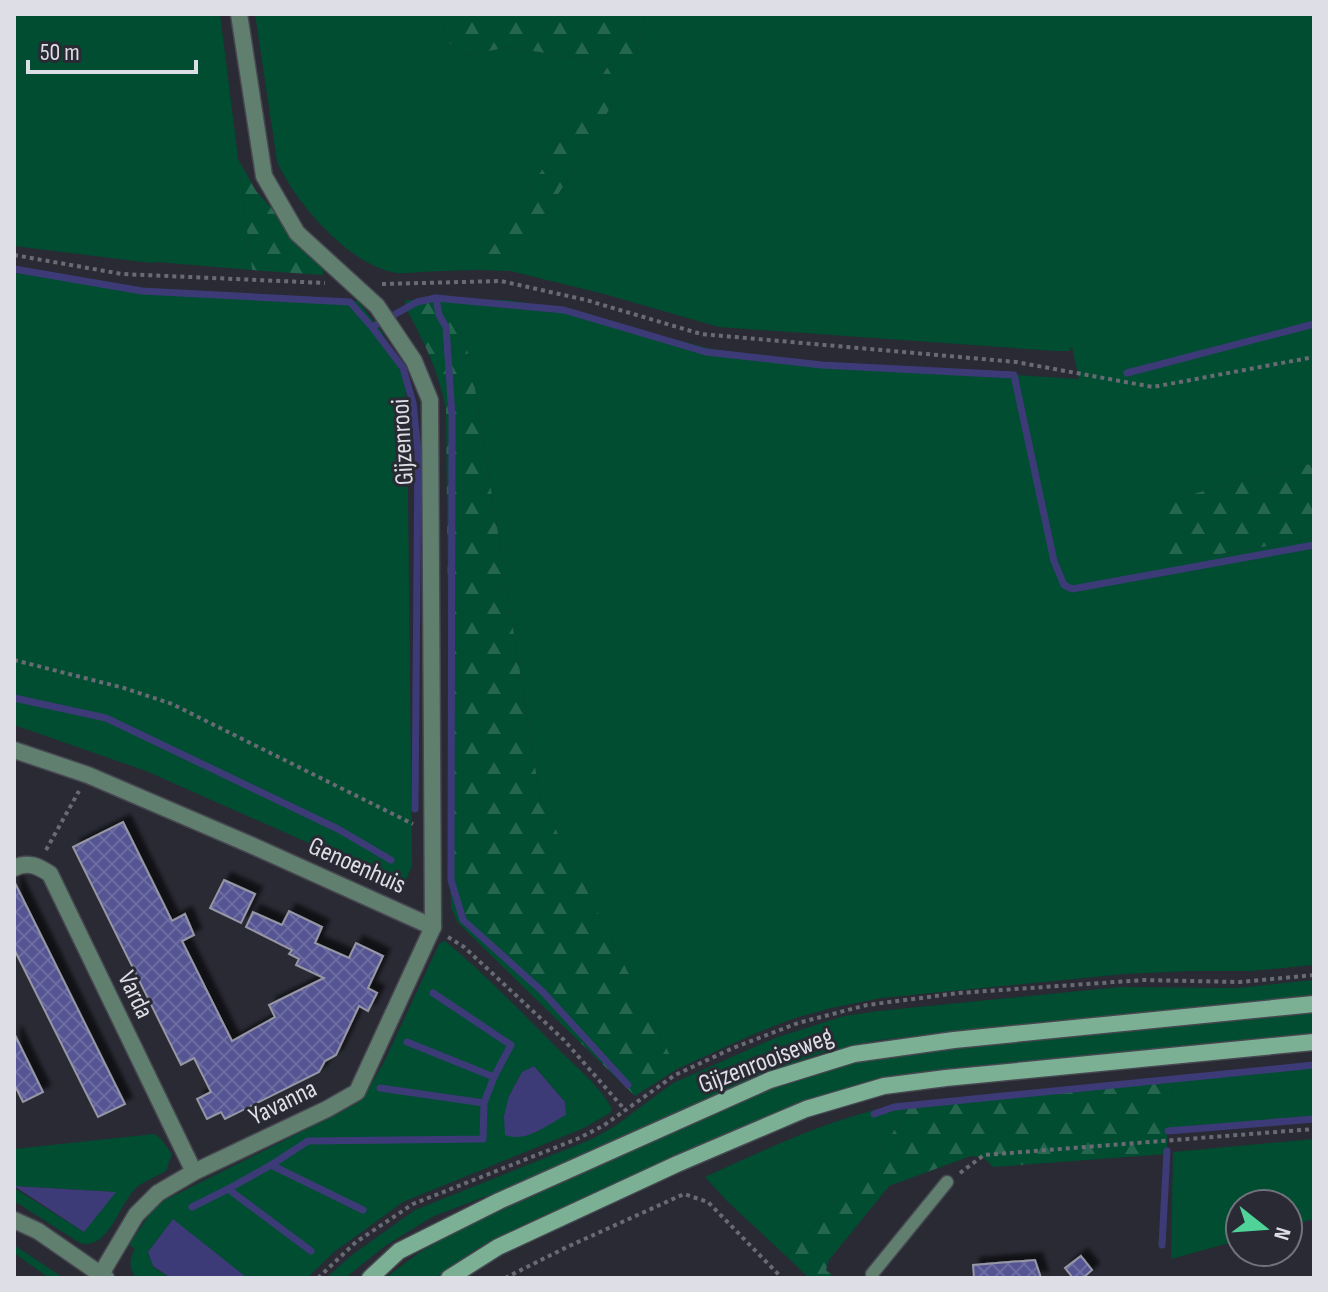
<svg xmlns="http://www.w3.org/2000/svg" width="1328" height="1292" viewBox="0 0 1328 1292" font-family="'Sofia Sans Condensed',sans-serif">
	<style>
		.green { fill: #004d31; fill-rule: evenodd }
		.forest { fill: url(#forest-firs) }
		.water { fill: #3d3b77 }
		.lines { fill: none; stroke-linecap: round; stroke-linejoin: round }
		.stream { stroke: #3d3b77; stroke-width: 7 }
		.building { fill: url(#building-cross-hatch); stroke: #9697a5; stroke-width: 2; filter: url(#shadow) }
		.service-casing { stroke: #464750; stroke-width: 15 }
		.minor-casing { stroke: #464750; stroke-width: 19 }
		.secondary-casing { stroke: #464750; stroke-width: 19 }
		.path { stroke: #696a73; stroke-width: 4; stroke-dasharray: 4 4; stroke-linecap: butt }
		.service { stroke: #607f6e; stroke-width: 12 }
		.minor { stroke: #607f6e; stroke-width: 16 }
		.secondary { stroke: #7cb094; stroke-width: 16 }
		.labels { text-anchor: middle; dominant-baseline: central; stroke-width: 6; stroke-linejoin: round; paint-order: stroke }
		.street-label { font-size: 26px; fill: #dedfe6; stroke: #292a34 }
	</style>
	<defs>
		<pattern id="forest-firs" width="22" height="20" patternUnits="userSpaceOnUse" patternTransform="scale(2)"><rect width="22" height="20" fill="#004d31"/><path d="M5 1l3.5 6h-7zM16 11l3.5 6h-7z" fill="#25664f"/></pattern>
		<pattern id="building-cross-hatch" width="8" height="8" patternUnits="userSpaceOnUse" patternTransform="scale(2)"><rect width="8" height="8" fill="#555593"/><path d="M0 0l8 8M0 8l8-8" fill="none" stroke="#6d6da2"/></pattern>
		<filter id="shadow"><feDropShadow dx="7" dy="-7" stdDeviation="2" flood-color="#0009"/></filter>
	</defs>
	<rect width="100%" height="100%" fill="#292a34"/>
	<g class="green">
		<polygon points="14,14 220,14 252,270 157,262 151,263 14,246"/>
		<path d="M255 14H439L448 42 467 56 507 47 610 63 478 270C460 270 441 271 422 272 414 272 405 274 397 273 351 267 294 202 277 161Z"/>
		<polygon points="645,14 1314,14 1314,463 1210,489 1162,504 1161,564 1314,538 1314,965 1252,971 1191,971 1124,974 881,998 831,1008 792,1019 754,1034 677,1069 540,798 474,382 465,339 435,300 507,300 554,307 707,348 742,354 830,363 1079,379 1072,347 1069,351 1055,351 719,327 604,294 510,271 581,158 632,70"/>
		<polygon points="14,273 143,290 358,301 382,332 403,377 407,400 412,866 405,882 399,883 146,771 14,725"/>
		<path d="M445 941C485 974 521 1012 558 1049 576 1067 600 1086 612 1109L610 1113 584 1128 403 1202 334 1252 307 1278H246L173 1219 148 1252 153 1267 171 1278 135 1277C129 1267 129 1259 135 1249L129 1245 153 1209 165 1200 341 1112 356 1104 365 1095 384 1062 439 944ZM534 1066 565 1102 566 1114 536 1132 509 1096 522 1072Z"/>
		<polygon points="1314,980 1314,997 879,1040 825,1052 770,1072 536,1177 432,1217 385,1246 345,1278 326,1278 352,1255 415,1210 592,1139 615,1126 673,1083 775,1038 844,1016 878,1011 1120,987 1237,988"/>
		<polygon points="1314,1011 1314,1035 894,1078 852,1087 783,1109 649,1170 527,1223 476,1249 435,1278 385,1278 420,1252 469,1225 775,1086 809,1073 890,1054"/>
		<polygon points="1314,1063 1314,1118 1167,1132 1174,1076"/>
		<path d="M912 1103 874 1161 786 1256 728 1202 705 1177C772 1147 839 1113 912 1103Z"/>
		<path d="M154 1134 160 1138 172 1154 166 1171C157 1176 145 1181 137 1187 119 1203 109 1251 80 1243L14 1201V1188L84 1232 115 1192 14 1186V1149Z"/>
		<polygon points="1314,1139 1314,1219 1288,1226 1288,1204 1240,1204 1240,1240 1171,1259 1173,1152"/>
		<polygon points="14,1245 62,1277 49,1278 14,1253"/>
	</g>
	<g class="forest">
		<polygon points="439,14 645,14 632,70 581,158 510,271 478,270 610,63 507,47 467,56 448,42"/>
		<polygon points="238,159 256,191 324,267 323,275 252,270"/>
		<path d="M406 300H435L465 339 474 382 540 798 677 1069 635 1096 457 922 451 907 446 409C439 371 423 340 405 306Z"/>
		<polygon points="1314,463 1314,538 1161,564 1161,504 1210,489"/>
		<polygon points="1174,1076 1167,1132 1167,1154 993,1167 984,1158 971,1156 889,1186 829,1260 826,1270 835,1278 809,1278 786,1256 874,1161 912,1103"/>
	</g>
	<g class="water">
		<path d="M534 1066 565 1102 566 1115C547 1125 526 1143 505 1135L504 1116 509 1096 522 1072Z"/>
		<polygon points="14,1186 116,1192 84,1232"/>
		<polygon points="173,1219 246,1277 246,1278 171,1278 153,1266 148,1252"/>
	</g>
	<g class="lines">
		<g class="stream">
			<polyline points="14,269 142,291 350,302 372,327"/>
			<polyline points="436,298 439,315 446,327 452,416 451,880 463,920 543,992 628,1085"/>
			<polyline points="1127,373 1314,324"/>
			<polyline points="14,698 106,718 338,829 391,860"/>
			<polyline points="415,809 418,452 413,403 403,368 372,327 417,302 436,298 564,310 706,352 822,365 1014,375 1054,561 1064,585 1072,589 1314,545"/>
			<polyline points="433,993 511,1045 494,1077"/>
			<polyline points="407,1042 494,1077 484,1103"/>
			<polyline points="874,1114 894,1107 1314,1065"/>
			<polyline points="1168,1131 1314,1119"/>
			<polyline points="271,1165 308,1141 483,1139 484,1103 380,1088"/>
			<polyline points="228,1189 271,1165 363,1210"/>
			<polyline points="192,1207 228,1189 311,1251"/>
			<polyline points="1162,1245 1167,1151"/>
		</g>
	</g>
	<g class="building">
		<polygon points="123,822 172,921 185,914 194,935 182,941 232,1041 275,1017 269,1005 324,978 296,965 299,959 289,954 292,950 246,927 253,912 282,925 289,911 322,927 315,943 349,958 356,943 383,956 368,988 377,993 368,1011 359,1006 336,1055 325,1061 319,1072 225,1119 221,1112 207,1119 197,1099 211,1092 194,1058 181,1065 73,847"/>
		<polygon points="224,880 255,894 241,923 210,908"/>
		<polygon points="14,881 125,1104 98,1117 14,949"/>
		<polygon points="14,1033 43,1092 23,1102 14,1084"/>
		<polygon points="1081,1256 1092,1270 1083,1278 1073,1278 1065,1268"/>
		<polygon points="1035,1260 1041,1278 974,1278 973,1265"/>
	</g>
	<g class="lines">
		<defs>
			<polyline id="service" points="873,1278 872,1274 947,1182"/>
			<g id="minor">
				<polyline points="14,750 88,775 251,845 433,927"/>
				<path d="M14 868C28 861 38 866 50 874L194 1172"/>
				<polyline points="14,1220 38,1231 106,1278"/>
				<polyline points="101,1274 136,1215 158,1193 194,1172 327,1109 357,1092 433,927 430,400 414,361 377,306 297,233 264,176 239,14"/>
			</g>
			<g id="secondary">
				<polyline points="370,1278 399,1251 499,1201 770,1080 854,1054 954,1040 1314,1004"/>
				<polyline points="449,1278 498,1247 677,1164 806,1109 884,1086 946,1078 1314,1042"/>
			</g>
		</defs>
		<use href="#service" class="service-casing"/>
		<use href="#minor" class="minor-casing"/>
		<use href="#secondary" class="secondary-casing"/>
		<g class="path">
			<polyline points="14,255 122,274 325,283"/>
			<polyline points="382,284 501,281 586,300 701,334 1016,362 1153,387 1314,357"/>
			<polyline points="14,660 124,688 172,704 413,824"/>
			<polyline points="46,850 79,791"/>
			<polyline points="448,937 464,947 564,1040 625,1110"/>
			<polyline points="960,1173 984,1155 1314,1129"/>
			<polyline points="318,1278 356,1242 413,1204 577,1139 603,1126 675,1075 733,1048 798,1023 867,1005 959,993 1144,980 1240,982 1314,975"/>
			<polyline points="505,1278 567,1247 684,1194 708,1202 782,1278"/>
		</g>
		<use href="#service" class="service"/>
		<use href="#minor" class="minor"/>
		<use href="#secondary" class="secondary"/>
	</g>
	<g class="labels">
		<g class="street-label">
			<text transform="translate(403 442) rotate(-93)">Gijzenrooi</text>
			<text transform="translate(357 866) rotate(24)">Genoenhuis</text>
			<text transform="translate(135 995) rotate(64)">Varda</text>
			<text transform="translate(766 1061) rotate(-21)">Gijzenrooiseweg</text>
			<text transform="translate(283 1103) rotate(-26)">Yavanna</text>
		</g>
	</g>
	<rect width="1328" height="1292" fill="none" stroke="#dedfe6" stroke-width="32"/>
	<g transform="translate(1264 1228) rotate(107)"><circle r="38" fill="#292a34" stroke="#71727b" stroke-width="2"/>
	<path d="M0-6L14 30L0 20L-14 30Z" fill="#4fd399"/>
	<text y="-12" font-size="22" font-weight="bold" text-anchor="middle" fill="#dedfe6">N</text>
	</g>
	<path d="M28 60v12h168v-12" fill="none" stroke="#dedfe6" stroke-width="4"/>
	<text x="40" y="60" font-size="24" fill="#dedfe6" stroke="#292a34" stroke-width="6" paint-order="stroke">50 m</text>
</svg>
